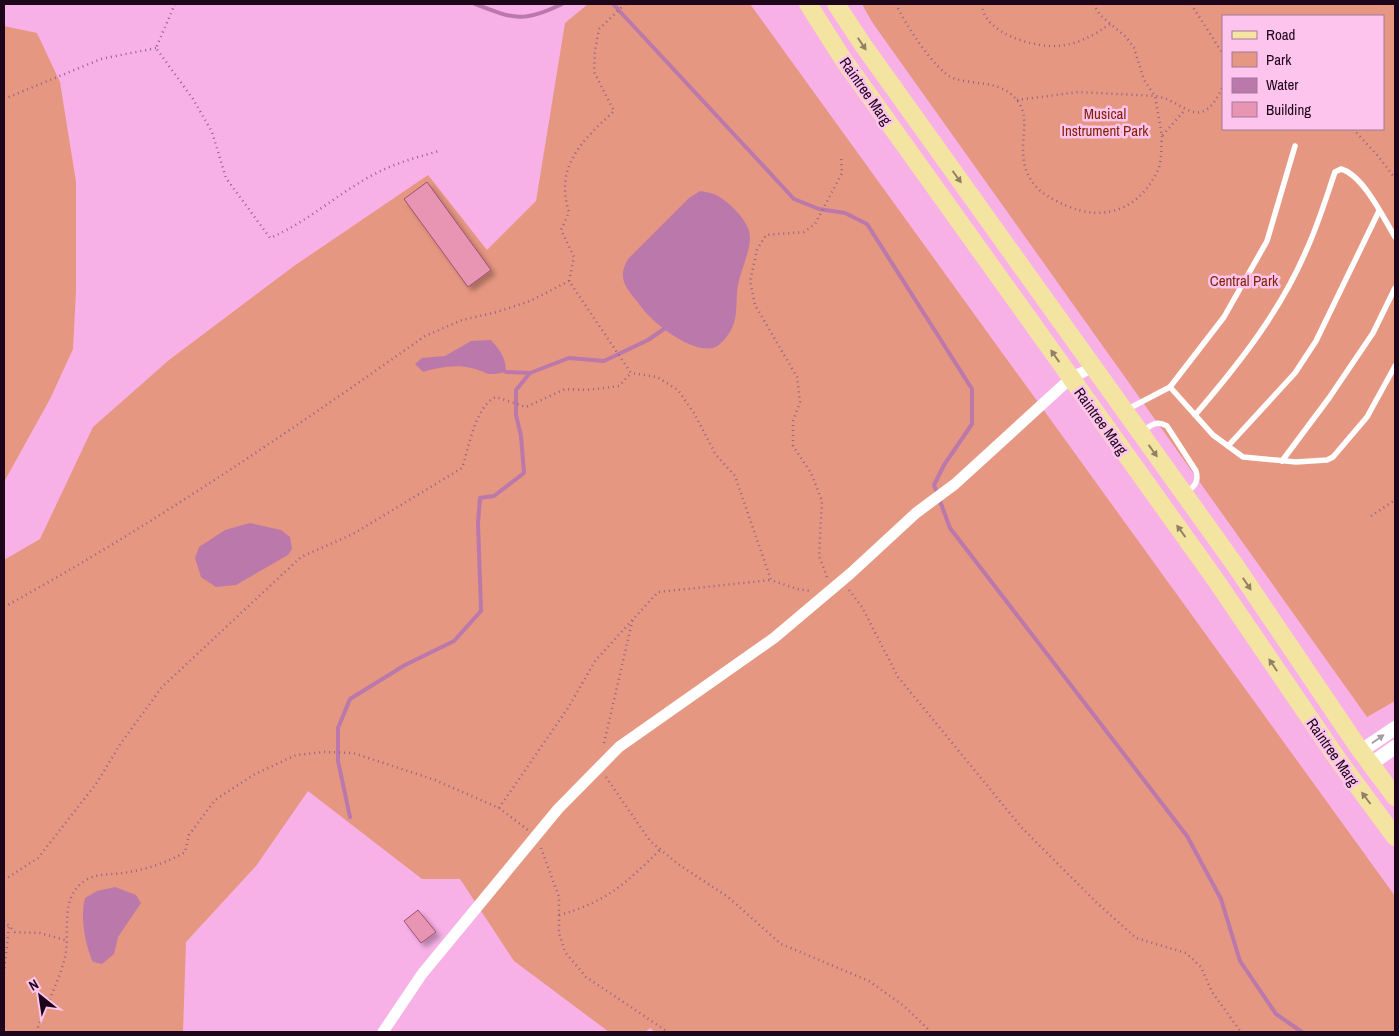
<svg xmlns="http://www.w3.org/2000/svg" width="1399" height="1036" viewBox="0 0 1399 1036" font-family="'Archivo Narrow',sans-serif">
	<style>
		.green { fill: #e69781; fill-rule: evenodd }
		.water { fill: #bb78ab }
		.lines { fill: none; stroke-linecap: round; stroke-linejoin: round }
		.stream { stroke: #bb78ab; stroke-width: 4 }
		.building { fill: #e895b4; stroke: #9d5170; filter: url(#shadow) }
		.path { stroke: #926287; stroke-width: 2.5; stroke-dasharray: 1 4; stroke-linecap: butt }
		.service { stroke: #fff; stroke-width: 5.5 }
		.minor { stroke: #fff; stroke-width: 11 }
		.tertiary { stroke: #fff; stroke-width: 14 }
		.primary { stroke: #f4e4a1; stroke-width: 18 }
		.oneway { fill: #938064 }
		.oneway2 { fill: #a59ba3 }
		.labels { text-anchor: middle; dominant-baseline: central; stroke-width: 5; stroke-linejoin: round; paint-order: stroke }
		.street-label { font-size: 15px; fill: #1d0619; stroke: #fdc4ee }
		.park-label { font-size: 15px; fill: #811f00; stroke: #fdc4ee }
	</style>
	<defs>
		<filter id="shadow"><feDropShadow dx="4.5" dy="4.5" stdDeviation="2.5" flood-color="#0004"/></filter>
	</defs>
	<rect width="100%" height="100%" fill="#f8b1e6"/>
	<g class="green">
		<polygon points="588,4 750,4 1395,896 1395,1032 655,1032 650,1028 645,1032 609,1032 514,961 460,879 422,879 308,791 256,866 186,942 183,1032 4,1032 4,560 40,539 93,427 169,360 294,266 428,175 487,250 536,201 565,23"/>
		<path d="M862 4H1395V701L1367 717 872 22ZM1223 16H1383V129H1223Z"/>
		<polygon points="4,26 37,33 60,82 76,182 76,291 73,349 50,399 4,482"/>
	</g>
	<g class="water">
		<path d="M700 191C706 192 713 193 718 196 730 203 750 222 750 237 750 253 741 269 738 285 735 299 739 316 731 330 727 337 721 345 713 348 691 353 654 324 642 308 629 290 615 281 628 259L689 198Z"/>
		<path d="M491 340C500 350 506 358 506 372 482 377 490 372 471 368 455 364 438 368 423 372L415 364 422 358 445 356 471 341Z"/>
		<polygon points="250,523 281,530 290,537 292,549 288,555 236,585 216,587 201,577 195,558 199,547 225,530"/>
		<path d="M115 887 136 895 141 903 118 937 114 954 102 964 93 962C85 945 80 916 85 898L97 891Z"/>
	</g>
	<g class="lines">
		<g class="stream">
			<path d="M475 4C514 19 523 23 562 4"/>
			<polyline points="613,4 794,199 819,209 845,213 867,224 972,389 972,424 944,465 934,485 950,528 1187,836 1221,899 1240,961 1276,1014 1302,1032"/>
			<polyline points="530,373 569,358 604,361 648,340 664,329"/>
			<polyline points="350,817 338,761 338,728 350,699 405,665 454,641 481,611 478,523 480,498 494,496 524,473 521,436 516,415 516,390 530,373 506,372"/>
		</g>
	</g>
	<g class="building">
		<polygon points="427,182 491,270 468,287 404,199"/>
		<polygon points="418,910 436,932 421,943 404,921"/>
	</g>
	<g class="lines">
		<g class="path">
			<path d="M175 4 156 48 193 99 212 132 226 178 270 238C307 222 335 196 369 177 392 164 414 158 439 151"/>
			<path d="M625 4 599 29 595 51 594 72 614 111C583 140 554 166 569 212L561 230 574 257 569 281 631 373 657 377 678 390 694 413 716 455 735 476 771 580 797 589 811 591"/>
			<path d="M896 4C903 21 936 72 953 78 975 86 998 79 1016 99 1036 121 1010 154 1034 184 1041 194 1054 200 1065 205 1104 223 1140 209 1158 170 1162 161 1161 146 1162 136"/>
			<path d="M982 4C983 33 1032 47 1057 46 1077 45 1094 35 1110 24"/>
			<path d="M1093 4 1100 15 1126 37 1134 48 1144 80 1155 96C1184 99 1200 137 1223 86"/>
			<polyline points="1191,4 1223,54"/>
			<polyline points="4,99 101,59 156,48"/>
			<polyline points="1017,100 1079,92 1155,96 1162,136 1185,110"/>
			<polyline points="1353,129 1378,156 1395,178"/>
			<polyline points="1371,516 1395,500"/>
			<polyline points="827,577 819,556 822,501 811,473 793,446 793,421 800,402 797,377 755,305 750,281 757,250 766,235 804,232 815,224 842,173 841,158"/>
			<polyline points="849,590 862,607 898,677 1022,828 1097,903 1136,938 1186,953 1201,967 1212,992 1241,1032"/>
			<path d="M4 607C150 527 289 432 425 336L462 320 497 312 530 301 569 281"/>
			<polyline points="604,743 633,618"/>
			<polyline points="606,777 650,841 678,864 728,897 781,944 869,981 904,1006 931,1032"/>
			<polyline points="499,808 568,708 595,661 658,592 771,580"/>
			<polyline points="541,848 559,897 559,933 565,952 586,977 668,1032"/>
			<path d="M4 880 38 858 96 784 121 743 162 687 301 557 353 534 462 468C469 448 475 406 496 397L526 407 565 389 587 390 619 386 631 373"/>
			<path d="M559 915C607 902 626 883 661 849"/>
			<polyline points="4,921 15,932 40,933 65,940"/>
			<polyline points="4,973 9,926"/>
			<path d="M36 1032C45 1009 57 985 64 961 72 935 57 898 86 880 98 873 111 875 123 873 144 870 167 863 185 852L189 835 215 800 255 774 296 755 325 752 353 753 435 780 499 808 528 830"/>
		</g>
		<g class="service">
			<polyline points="1170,387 1224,317 1267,241 1295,146"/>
			<polyline points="1126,410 1170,387 1213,435 1243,457 1296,462 1327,460 1333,457 1367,417 1395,366"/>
			<path d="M1195 415C1238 365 1280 312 1306 251 1318 225 1326 198 1335 172L1341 169C1363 175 1383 217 1395 237"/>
			<path d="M1142 432C1151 425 1156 420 1167 426L1196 471C1199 481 1195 486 1187 492"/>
			<polyline points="1228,446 1295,373 1316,341 1379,211"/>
			<polyline points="1282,461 1329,398 1373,333 1395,288"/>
		</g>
		<polyline class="minor" points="383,1032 422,974 558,809 619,747 774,638 851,573 916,513 955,484 1071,378 1093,367"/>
		<g class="tertiary">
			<polyline points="1361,751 1395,728"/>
			<polyline points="1371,764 1395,747"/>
		</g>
		<g class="primary">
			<polyline points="808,4 843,59 1215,579 1339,761 1395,837"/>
			<polyline points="836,4 863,45 1235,565 1358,747 1395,797"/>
		</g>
	</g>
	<defs><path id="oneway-solid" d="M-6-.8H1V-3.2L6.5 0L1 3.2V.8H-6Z" transform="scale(1.25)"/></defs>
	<g class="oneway">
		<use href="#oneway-solid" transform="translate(862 44) rotate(56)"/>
		<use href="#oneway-solid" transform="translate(957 177) rotate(54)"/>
		<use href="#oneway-solid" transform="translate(1055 356) rotate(-125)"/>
		<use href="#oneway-solid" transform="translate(1153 451) rotate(54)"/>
		<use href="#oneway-solid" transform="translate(1181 531) rotate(-126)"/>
		<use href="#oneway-solid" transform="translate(1247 584) rotate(56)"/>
		<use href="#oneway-solid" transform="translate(1273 665) rotate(-124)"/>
		<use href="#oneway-solid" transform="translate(1366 798) rotate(-127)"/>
	</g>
	<use class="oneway2" href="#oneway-solid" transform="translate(1378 739) rotate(-35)"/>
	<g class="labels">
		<g class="street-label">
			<text transform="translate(866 91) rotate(55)">Raintree Marg</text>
			<text transform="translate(1101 421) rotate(54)">Raintree Marg</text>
			<text transform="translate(1333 752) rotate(55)">Raintree Marg</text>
		</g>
		<g class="park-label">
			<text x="1105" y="113">Musical<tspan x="1105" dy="17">Instrument Park</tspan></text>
			<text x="1244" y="280">Central Park</text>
		</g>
	</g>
	<rect width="1399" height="1036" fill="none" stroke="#1d0619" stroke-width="10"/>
	<rect x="1222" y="15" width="162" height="115" fill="#fdc4ee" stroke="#a37899"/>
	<rect x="1232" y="31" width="25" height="8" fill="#f4e4a1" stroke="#a37899"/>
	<text x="1266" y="40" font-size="15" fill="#1d0619">Road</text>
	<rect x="1232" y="52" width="25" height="15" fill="#e69781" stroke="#a37899"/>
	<text x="1266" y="65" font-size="15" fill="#1d0619">Park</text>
	<rect x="1232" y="78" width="25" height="15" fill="#bb78ab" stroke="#a37899"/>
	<text x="1266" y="90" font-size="15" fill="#1d0619">Water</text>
	<rect x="1232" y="102" width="25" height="15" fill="#e895b4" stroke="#a37899"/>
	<text x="1266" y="115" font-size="15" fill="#1d0619">Building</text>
	<g transform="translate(40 996) rotate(330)" stroke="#fdc4ee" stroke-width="4" paint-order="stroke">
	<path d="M0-4L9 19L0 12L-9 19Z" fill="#1d0619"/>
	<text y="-8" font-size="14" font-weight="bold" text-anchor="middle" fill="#1d0619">N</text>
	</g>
</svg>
